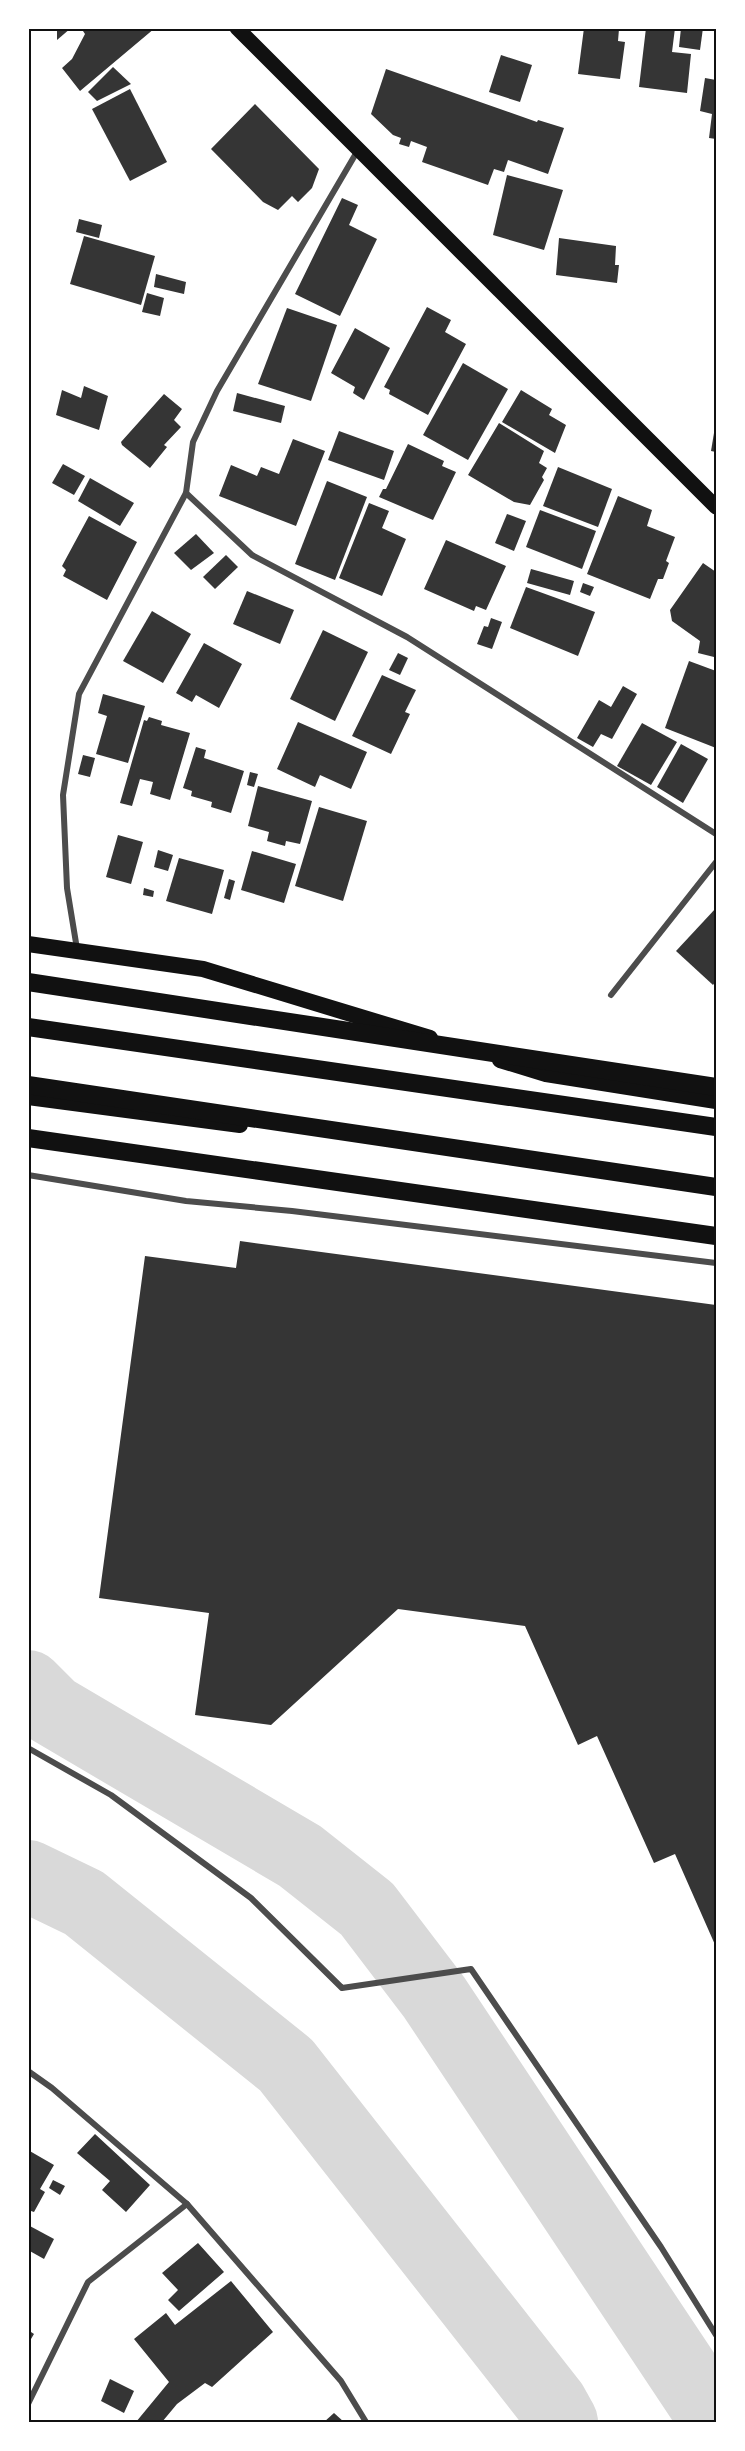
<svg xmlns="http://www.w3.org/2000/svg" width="745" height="2451" viewBox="0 0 745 2451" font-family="Commissioner,sans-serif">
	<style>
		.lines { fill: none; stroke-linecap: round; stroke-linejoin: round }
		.river { stroke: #d9d9d9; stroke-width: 72 }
		.building { fill: #353535 }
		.minor { stroke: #4c4c4c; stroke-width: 6 }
		.primary { stroke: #111; stroke-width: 15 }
		.trunk { stroke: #111; stroke-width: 16 }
		.motorway { stroke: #111; stroke-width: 18 }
		.neatline { fill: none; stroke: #111; stroke-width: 2 }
	</style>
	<rect width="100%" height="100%" fill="#fff"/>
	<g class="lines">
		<g class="river">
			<polyline points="28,1686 52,1710 300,1856 367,1909 434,1997 716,2421"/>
			<polyline points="28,1876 84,1903 286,2065 552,2404 562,2422"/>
		</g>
	</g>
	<g class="building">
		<polygon points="57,28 71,28 57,40"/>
		<polygon points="81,28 155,28 80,91 62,68 72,59 85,34"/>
		<polygon points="584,28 619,29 618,41 625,42 620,79 578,74"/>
		<polygon points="646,28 675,28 672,52 691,54 687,93 639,87"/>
		<polygon points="681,28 703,28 700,50 679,47"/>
		<polygon points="501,55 532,65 520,102 489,92"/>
		<polygon points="113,67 131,84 97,101 88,92"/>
		<polygon points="386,69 537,122 538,120 564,128 548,174 508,160 504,172 494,169 488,185 422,162 427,147 411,141 409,147 399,144 401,138 393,135 371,114"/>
		<polygon points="705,78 716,80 716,139 709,138 712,114 700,111"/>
		<polygon points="130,89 167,162 130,181 92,109"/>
		<polygon points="255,104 319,169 312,188 298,202 292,196 278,210 263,202 211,149"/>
		<polygon points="507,175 563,190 544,250 493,235"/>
		<polygon points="342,198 358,205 349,225 377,239 340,316 295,294"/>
		<polygon points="79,219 102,225 99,238 76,232"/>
		<polygon points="84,236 155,256 141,305 70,284"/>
		<polygon points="559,238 616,246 615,265 619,265 617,283 556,275"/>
		<polygon points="156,274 186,282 184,294 154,287"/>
		<polygon points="147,293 164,298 160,316 142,312"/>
		<polygon points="427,307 451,320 445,332 466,344 428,415 389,394 390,390 384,387"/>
		<polygon points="287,308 337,325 311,401 258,384"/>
		<polygon points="355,328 390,348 364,400 353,393 355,387 331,373"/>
		<polygon points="463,363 508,389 468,460 423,435"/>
		<polygon points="84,386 108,396 99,430 56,415 62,390 81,398"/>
		<polygon points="521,390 552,409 549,415 566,425 555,453 502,422"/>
		<polygon points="237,393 285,406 281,423 233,411"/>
		<polygon points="164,394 182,409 174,420 181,427 164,445 167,447 150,468 122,445 121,442"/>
		<polygon points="499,423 544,451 539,463 547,468 542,477 544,480 530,505 514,502 468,475"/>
		<polygon points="715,427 716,427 716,452 711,451"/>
		<polygon points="339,431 394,451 384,480 328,460"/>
		<polygon points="293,439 325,451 296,526 219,496 231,465 257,476 261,467 279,474"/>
		<polygon points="408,444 444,461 442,466 456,472 433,520 379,497 383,489 386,489"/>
		<polygon points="63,464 85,476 74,495 52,483"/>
		<polygon points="558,467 612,489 598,527 543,506"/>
		<polygon points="90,478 134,503 120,526 78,501"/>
		<polygon points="327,481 367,497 335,580 295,564"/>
		<polygon points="618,496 652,510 647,526 675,537 666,561 669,563 663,579 658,579 650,599 587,574"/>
		<polygon points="369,503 389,511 382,528 406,539 382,596 339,578"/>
		<polygon points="540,510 596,531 582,569 526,547"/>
		<polygon points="507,514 526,521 514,551 495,543"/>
		<polygon points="89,516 137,542 107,600 63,576 66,570 62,566"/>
		<polygon points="196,534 214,553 191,570 174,553"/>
		<polygon points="446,540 506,566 486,610 476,606 474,611 424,589"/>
		<polygon points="226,555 238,567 215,589 203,577"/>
		<polygon points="703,563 716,572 716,650 714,657 698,653 700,641 672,621 670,610"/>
		<polygon points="531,569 574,581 570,595 527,583"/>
		<polygon points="583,583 594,587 590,596 580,592"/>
		<polygon points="526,587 595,612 578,656 510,628"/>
		<polygon points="247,591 294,610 280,644 233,624"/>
		<polygon points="152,611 191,634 163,683 123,661"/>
		<polygon points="491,618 502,622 492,649 477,644 484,626 488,627"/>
		<polygon points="323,630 368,652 335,721 290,699"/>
		<polygon points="204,643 242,664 219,708 196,695 192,702 176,693"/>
		<polygon points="398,653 408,658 400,675 389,670"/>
		<polygon points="689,661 716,671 716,748 665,728"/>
		<polygon points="382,675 416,690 405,712 410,714 391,754 352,736"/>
		<polygon points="623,686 637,694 612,739 601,734 593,747 577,738 599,700 611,707"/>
		<polygon points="103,694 145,706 128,763 96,754 107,716 98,713"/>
		<polygon points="149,717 162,721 161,725 190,733 170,800 150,794 153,782 140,779 132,806 120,803 144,720 147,721"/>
		<polygon points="298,722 367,752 351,789 320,775 315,787 277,769"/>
		<polygon points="642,723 677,742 651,785 617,766"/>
		<polygon points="681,744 708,759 683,803 657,787"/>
		<polygon points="196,747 206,750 204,758 244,771 231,813 211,807 212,802 191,796 192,791 183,788"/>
		<polygon points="83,755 95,758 90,777 78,774"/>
		<polygon points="250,772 258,774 254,787 247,785"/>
		<polygon points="258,786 312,801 300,844 286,841 285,846 267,841 269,832 248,826"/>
		<polygon points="319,807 367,821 343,901 295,886"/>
		<polygon points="118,835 143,842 131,884 106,877"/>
		<polygon points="158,850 173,855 168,871 154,867"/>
		<polygon points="252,851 296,864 284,903 241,890"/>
		<polygon points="179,858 224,870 212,914 166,901"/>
		<polygon points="229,879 235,881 230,900 224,898"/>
		<polygon points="144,888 154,891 153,897 143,895"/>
		<polygon points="716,908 716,981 713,985 676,951"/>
		<polygon points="240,1241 716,1305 716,1947 675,1854 654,1863 597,1736 578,1745 525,1626 398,1609 271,1725 195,1715 209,1613 99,1598 145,1256 236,1268"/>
		<polygon points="95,2134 150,2185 126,2212 102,2190 110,2181 77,2153"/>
		<polygon points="28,2150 54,2165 40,2189 45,2192 34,2212 28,2210"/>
		<polygon points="53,2180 65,2186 60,2195 49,2188"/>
		<polygon points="28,2225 54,2239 44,2259 28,2250"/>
		<polygon points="198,2243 224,2272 179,2311 168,2300 178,2290 162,2273"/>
		<polygon points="231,2281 273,2332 212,2387 205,2383 177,2404 162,2422 136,2422 169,2382 134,2339 166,2313 175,2325"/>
		<polygon points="28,2330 34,2334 28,2344"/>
		<polygon points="110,2379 134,2391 124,2413 101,2401"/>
		<polygon points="334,2413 344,2422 324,2422"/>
	</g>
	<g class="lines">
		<g class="minor">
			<polyline points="186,493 252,555 407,637 716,834"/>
			<polyline points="77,949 67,888 63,795 79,694 186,493 193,442 217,391 358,150"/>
			<polyline points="611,995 716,862"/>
			<polyline points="28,1175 186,1201 292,1211 716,1263"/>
			<polyline points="28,1748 111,1795 251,1898 342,1988 471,1969 661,2247 716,2335"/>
			<polyline points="28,2071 52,2088 187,2204 341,2381 366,2422"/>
			<polyline points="28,2404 88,2282 187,2204"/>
		</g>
		<polyline class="primary" points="237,28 716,507"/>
		<g class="trunk">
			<polyline points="28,944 203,969 430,1038"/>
			<polyline points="500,1060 546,1074 716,1101"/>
			<polyline points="28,1097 240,1125"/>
		</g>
		<g class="motorway">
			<polyline points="28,982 716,1087"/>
			<polyline points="28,1027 716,1127"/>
			<polyline points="28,1085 716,1187"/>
			<polyline points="28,1138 716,1236"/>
		</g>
	</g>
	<rect width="745" height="2451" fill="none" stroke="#ffffff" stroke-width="60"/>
	<rect x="30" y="30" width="685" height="2391" class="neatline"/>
</svg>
